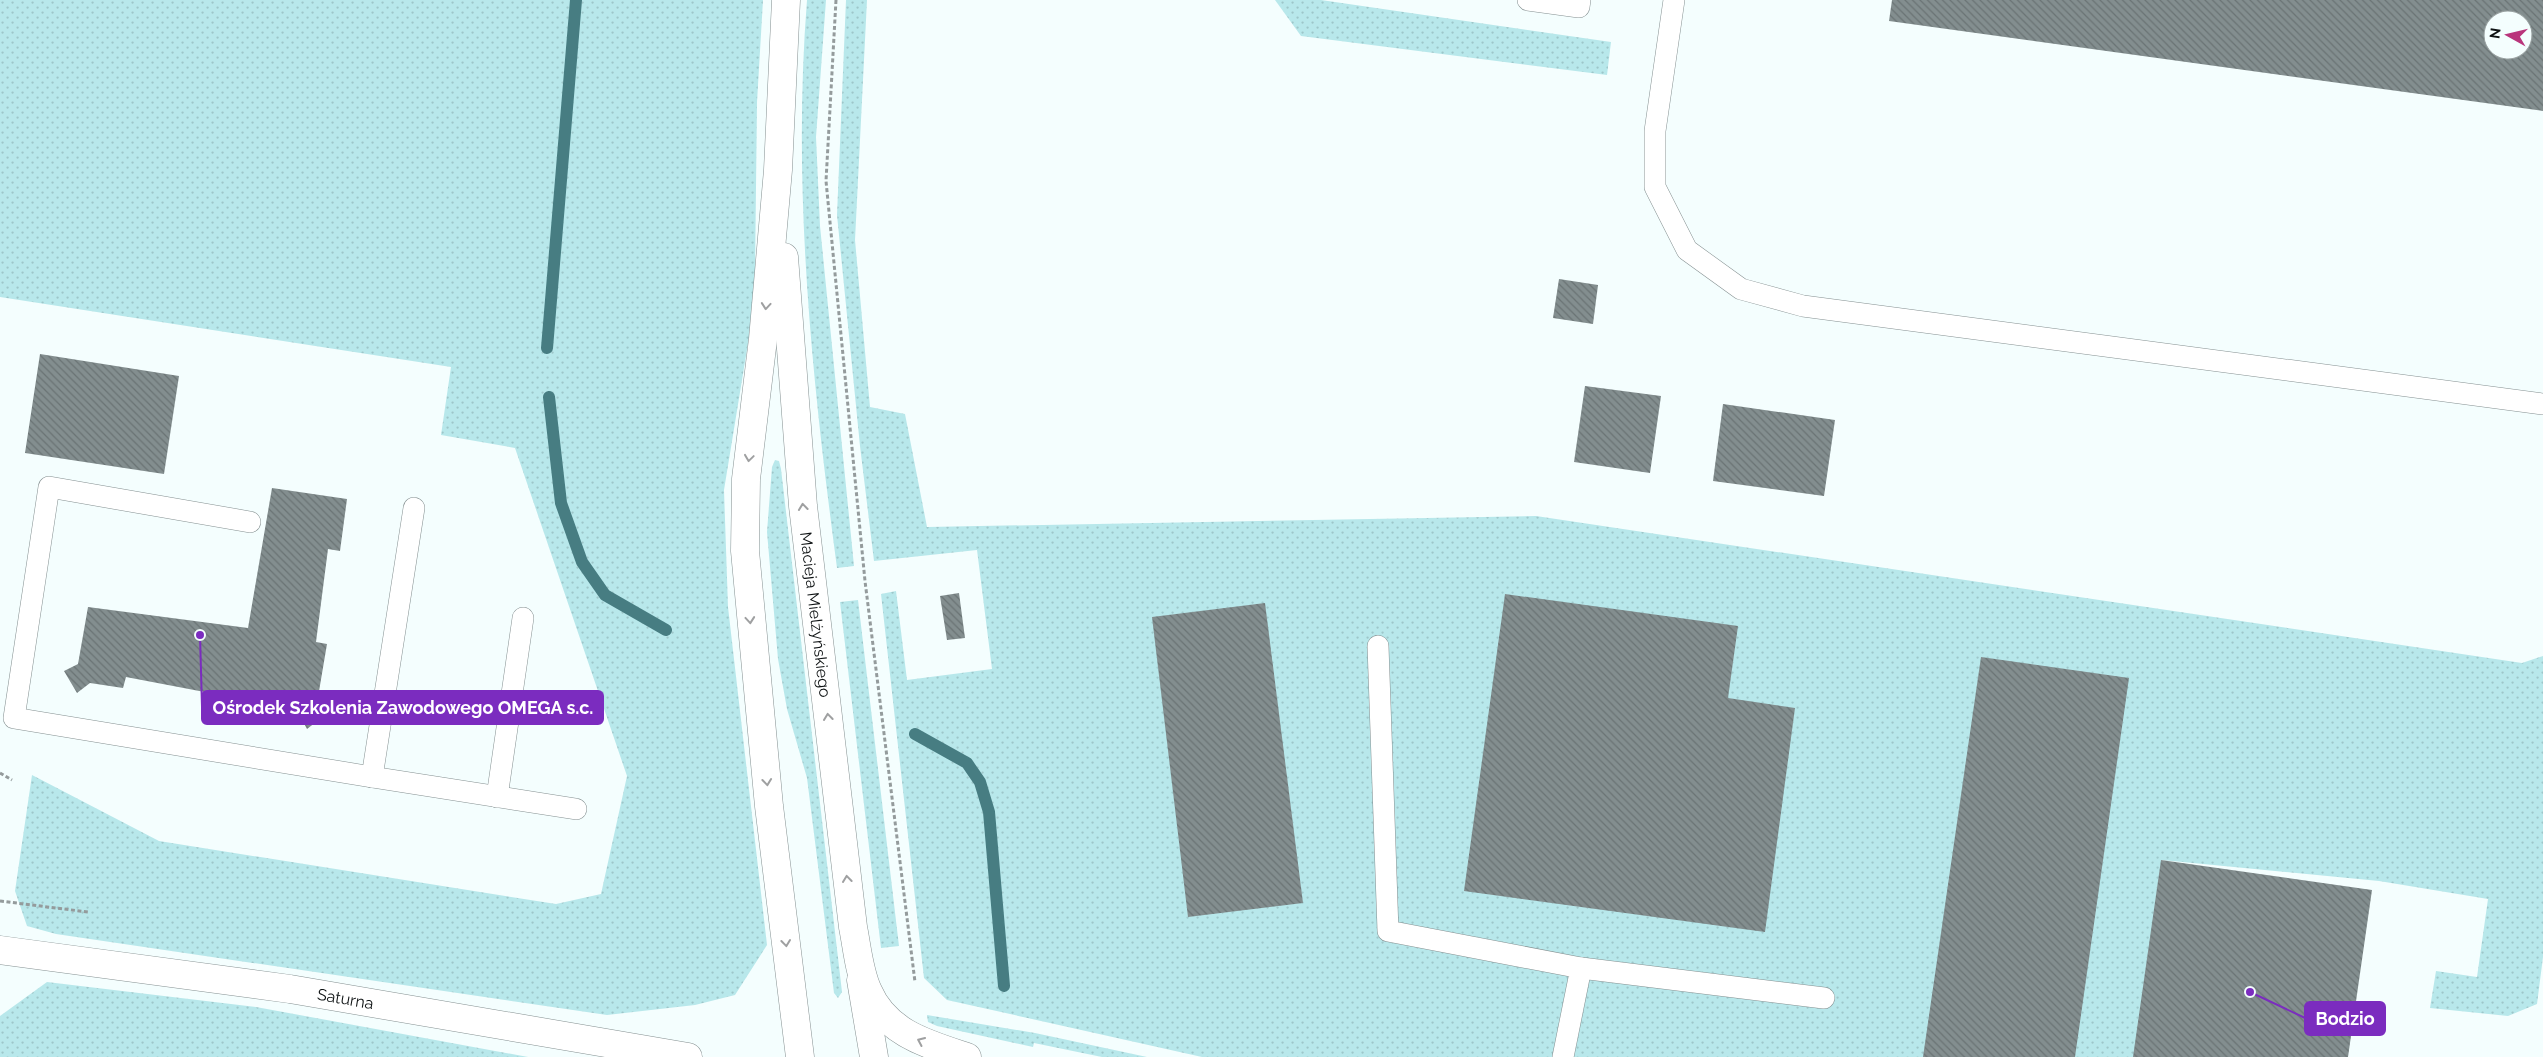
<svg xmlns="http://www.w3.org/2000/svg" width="2543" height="1057" viewBox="0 0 2543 1057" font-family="Raleway,sans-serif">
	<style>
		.grass { fill: url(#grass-dots) }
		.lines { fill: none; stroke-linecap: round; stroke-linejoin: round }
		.stream { stroke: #477d82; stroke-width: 12 }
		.building { fill: url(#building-back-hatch); fill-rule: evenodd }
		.service-casing { stroke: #859091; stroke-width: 22 }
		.minor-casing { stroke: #859091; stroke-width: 29 }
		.tertiary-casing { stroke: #859091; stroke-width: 29 }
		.path { stroke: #949b9c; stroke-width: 3; stroke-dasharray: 4 2.5; stroke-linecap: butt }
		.service { stroke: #fff; stroke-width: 21 }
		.minor { stroke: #fff; stroke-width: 28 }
		.tertiary { stroke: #fff; stroke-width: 28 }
		.oneway { stroke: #9fa0a1 }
		.labels { text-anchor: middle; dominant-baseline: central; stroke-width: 4.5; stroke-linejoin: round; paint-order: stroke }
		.street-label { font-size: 16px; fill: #0e1213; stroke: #f4fefe }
		.leader { fill: none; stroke: #7b2cbf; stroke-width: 2 }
		.callout-dot { fill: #7b2cbf; stroke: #f4fefe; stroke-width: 2 }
		.callout { fill: #7b2cbf; stroke: #7b2cbf; stroke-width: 2 }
		.callout-label { font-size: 18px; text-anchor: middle; font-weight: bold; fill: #fff }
	</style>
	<defs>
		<pattern id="grass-dots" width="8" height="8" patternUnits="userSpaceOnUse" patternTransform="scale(1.25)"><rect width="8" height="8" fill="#b8e8eb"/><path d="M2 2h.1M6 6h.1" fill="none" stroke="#9dc6c9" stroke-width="1.8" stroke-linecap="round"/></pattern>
		<pattern id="building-back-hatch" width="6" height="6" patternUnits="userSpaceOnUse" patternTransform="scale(1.25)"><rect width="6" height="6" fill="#838e8f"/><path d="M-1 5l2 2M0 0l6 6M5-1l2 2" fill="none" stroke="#6a7374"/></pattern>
	</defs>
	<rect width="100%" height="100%" fill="#f4fefe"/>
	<g class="grass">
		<polygon points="0,0 763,0 757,102 755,273 751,325 724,490 728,607 767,945 735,995 695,1005 607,1015 56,934 27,926 15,891 32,775 159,841 556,904 601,894 627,776 515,448 441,435 451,367 0,297"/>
		<path d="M807 0H826L816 137 820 226 854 566 837 568C812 380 792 190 807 0Z"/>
		<polygon points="846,0 867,0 855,240 870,407 905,414 927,527 1536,516 2522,663 2543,656 2543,957 2537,1004 2508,1016 2430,1008 2436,971 2477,977 2488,899 2379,881 2162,860 2134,1057 1202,1057 947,1000 924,978 881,594 896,591 907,680 992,669 977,550 874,561 860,446 837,215"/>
		<polygon points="1275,0 1321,0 1611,42 1607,75 1301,36"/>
		<polygon points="775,460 779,461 781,469 842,992 838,998 834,993 807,778 787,709 778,659 767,532 772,467"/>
		<polygon points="858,600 899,946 881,948 840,602"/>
		<polygon points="47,982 256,1007 528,1057 0,1057 0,1016"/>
		<polygon points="927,1015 1035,1033 1147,1057 1102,1057 1034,1043 1033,1047 937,1026 928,1022"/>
	</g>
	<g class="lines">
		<g class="stream">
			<polyline points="547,348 576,0"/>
			<polyline points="549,397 561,503 582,562 605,595 666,630"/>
			<polyline points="915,734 967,763 980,782 989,812 1004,986"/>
		</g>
	</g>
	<g class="building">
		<path d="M1892 0H2543V111L1889 21ZM2493 20H2523V50H2493Z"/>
		<polygon points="1559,279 1598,285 1593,324 1553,318"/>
		<polygon points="40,354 179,376 164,474 25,453"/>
		<polygon points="1585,386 1661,396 1650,473 1574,462"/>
		<polygon points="1723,404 1835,420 1824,496 1713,481"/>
		<polygon points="272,488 347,499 340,551 328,549 316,642 327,644 317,703 325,715 307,729 299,714 236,709 236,698 126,677 123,688 90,683 77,693 64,671 78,664 88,607 248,628"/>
		<polygon points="959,593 965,638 947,640 940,596"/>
		<polygon points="1505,594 1738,626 1728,698 1795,708 1765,932 1464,891"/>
		<polygon points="1265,603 1303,903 1188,917 1152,617"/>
		<polygon points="1981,657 2129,678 2075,1057 1923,1057"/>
		<polygon points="2161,860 2372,890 2348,1057 2133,1057"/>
	</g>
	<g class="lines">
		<defs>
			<g id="service">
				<polyline points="1528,0 1579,7 1580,0"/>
				<polyline points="1674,0 1655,131 1655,187 1687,250 1741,289 1803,306 2543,404"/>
				<polyline points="414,508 372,777 576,809"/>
				<polyline points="250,522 49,487 14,718 372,777"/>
				<polyline points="1378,646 1388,931 1581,968 1563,1057"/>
				<polyline points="497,797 523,618"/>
				<polyline points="1581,968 1824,998"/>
			</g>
			<g id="minor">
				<path id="s1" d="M0 950 290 989 688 1057"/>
				<polyline points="861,980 874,1057"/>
			</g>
			<g id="tertiary">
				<polyline points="786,0 778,170 763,339 746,479 745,551 769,806 800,1057"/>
				<path id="s2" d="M784 257 803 506 853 927C857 947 859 972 868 991 886 1033 927 1044 967 1057"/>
			</g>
		</defs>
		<use href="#service" class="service-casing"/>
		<use href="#minor" class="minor-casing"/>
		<use href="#tertiary" class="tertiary-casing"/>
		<g class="path">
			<polyline points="836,0 826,181 865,581 915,982"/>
			<polyline points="0,773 12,780"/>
			<polyline points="0,901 88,912"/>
		</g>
		<use href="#service" class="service"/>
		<use href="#minor" class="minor"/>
		<use href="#tertiary" class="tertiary"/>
	</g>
	<defs><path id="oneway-chevron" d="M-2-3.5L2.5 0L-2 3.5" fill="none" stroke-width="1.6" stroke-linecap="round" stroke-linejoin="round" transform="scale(1.25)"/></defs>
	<g class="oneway">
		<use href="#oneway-chevron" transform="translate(766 306) rotate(95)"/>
		<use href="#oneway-chevron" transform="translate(749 458) rotate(98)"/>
		<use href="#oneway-chevron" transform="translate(803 507) rotate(-96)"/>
		<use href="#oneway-chevron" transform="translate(750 620) rotate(85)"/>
		<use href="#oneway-chevron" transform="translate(828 717) rotate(-97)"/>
		<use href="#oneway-chevron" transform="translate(767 782) rotate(84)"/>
		<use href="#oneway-chevron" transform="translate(847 879) rotate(-97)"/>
		<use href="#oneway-chevron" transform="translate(786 943) rotate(83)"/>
		<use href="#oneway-chevron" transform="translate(921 1041) rotate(-156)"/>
	</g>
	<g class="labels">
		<g class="street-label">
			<text stroke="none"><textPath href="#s2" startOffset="359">Macieja Mielżyńskiego</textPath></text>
			<text stroke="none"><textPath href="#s1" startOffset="349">Saturna</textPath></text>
		</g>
	</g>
	<path class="leader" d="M200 635L202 707M2250 992L2305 1018"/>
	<g class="callout-dot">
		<circle cx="200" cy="635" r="5"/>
		<circle cx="2250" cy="992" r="5"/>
	</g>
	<g class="callout">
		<rect x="202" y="691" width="401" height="33" rx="5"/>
		<rect x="2305" y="1002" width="80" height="33" rx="5"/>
	</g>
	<g class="callout-label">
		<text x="403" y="714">Ośrodek Szkolenia Zawodowego OMEGA s.c.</text>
		<text x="2345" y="1025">Bodzio</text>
	</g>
	<g transform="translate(2508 35) rotate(278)"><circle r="24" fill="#f4fefe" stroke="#98a0a0"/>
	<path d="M0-4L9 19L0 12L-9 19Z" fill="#b9357c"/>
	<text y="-8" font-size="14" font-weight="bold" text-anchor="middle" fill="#0e1213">N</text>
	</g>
</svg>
